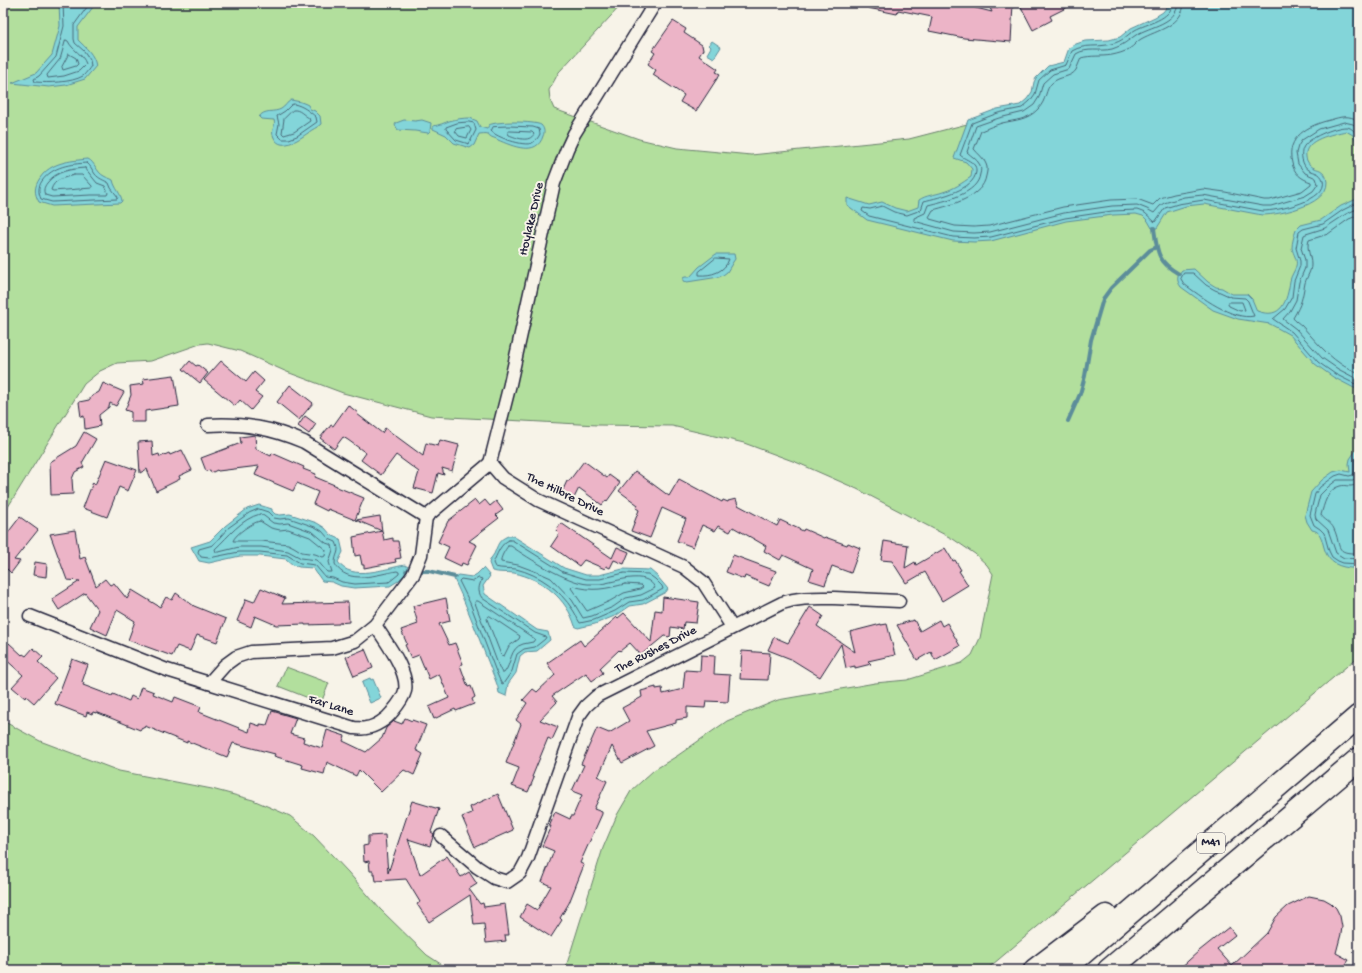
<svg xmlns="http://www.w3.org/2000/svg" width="1362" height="973" viewBox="0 0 1362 973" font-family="'Gochi Hand',sans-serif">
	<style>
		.green { fill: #b2df9d; stroke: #6a806c }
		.water { fill: #83d5d9; stroke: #5c8d9a }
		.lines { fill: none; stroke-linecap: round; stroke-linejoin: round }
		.shore { stroke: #496a7a; stroke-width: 1 }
		.stream { stroke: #5c8d9a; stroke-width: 4 }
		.building { fill: #ecb4c7; stroke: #22223b }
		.minor-casing { stroke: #22223b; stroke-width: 15 }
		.motorway-casing { stroke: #22223b; stroke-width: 25 }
		.minor { stroke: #f7f3e8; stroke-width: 12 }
		.motorway { stroke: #f7f3e8; stroke-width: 22 }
		.labels { text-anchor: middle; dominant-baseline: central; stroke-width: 4; stroke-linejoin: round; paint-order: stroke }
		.shield { fill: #f7f3e8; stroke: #62616f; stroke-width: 1 }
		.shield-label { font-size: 12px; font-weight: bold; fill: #22223b }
		.street-label { font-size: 13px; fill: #22223b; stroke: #f7f3e8 }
	</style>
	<rect width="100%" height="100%" fill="#f7f3e8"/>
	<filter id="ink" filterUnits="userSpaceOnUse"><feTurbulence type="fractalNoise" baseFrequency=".025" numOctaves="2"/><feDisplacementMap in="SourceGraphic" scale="8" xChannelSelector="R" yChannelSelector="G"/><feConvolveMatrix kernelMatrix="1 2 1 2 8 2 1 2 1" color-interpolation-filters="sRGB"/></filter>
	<g filter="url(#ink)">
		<g class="green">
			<polygon points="3,3 623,3 559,72 549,90 550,100 554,109 639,139 677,148 751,155 909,139 1095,91 1359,92 1359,656 986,970 565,970 603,848 617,815 631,791 654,770 677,756 727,721 778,700 875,683 907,680 962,663 972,655 980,638 993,574 987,565 975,554 953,539 857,489 798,463 744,443 672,426 597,425 431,416 343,393 287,372 240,351 208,343 200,344 151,361 117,363 100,371 84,384 3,515"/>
			<polygon points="286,667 329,683 321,703 278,686"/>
			<polygon points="3,721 40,741 119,771 212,789 253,800 290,816 314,836 348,872 380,909 427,955 450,970 3,970"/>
		</g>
		<g class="water">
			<path d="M59 3H96L78 27V40C86 48 94 54 96 66L85 79 66 85 49 87 12 83 36 73 52 55 60 26Z"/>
			<path d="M1170 3H1359V147L1353 135 1346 131C1334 134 1303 139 1306 157 1306 159 1308 163 1310 165 1316 171 1322 167 1326 177 1335 204 1280 215 1262 215L1204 204 1186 206 1167 212 1157 228H1152L1148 221 1143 216 1136 214 1113 215 1066 221 991 241 974 242 953 241 867 220 847 205V198L869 205 882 202 895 208 907 211 918 207 919 200C926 195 935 195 943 192 954 189 962 183 971 177L972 169 966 162 954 158 968 120 997 109 1020 105 1027 99 1032 92 1034 82 1036 78 1048 66 1064 62 1069 48 1076 44 1085 41 1109 40 1120 37 1131 28 1155 17 1163 12Z"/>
			<polygon points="712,41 721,47 714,58 707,54 711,47 709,45"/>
			<path d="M291 100 301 102 306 104 308 105 310 109 315 111 320 116 321 124C317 128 312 129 308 133 299 139 279 154 273 135 271 130 276 126 274 120L261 119 259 117C264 109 274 113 281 109 285 107 287 102 291 100Z"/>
			<path d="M470 118 477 121 480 127 487 129 489 125C496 121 534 121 541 125 544 128 545 132 543 136 537 157 512 146 498 140 496 138 492 138 490 136 489 136 489 134 488 134 486 133 481 134 479 134L474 145 470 148 454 143 446 135 433 129V126C440 125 444 123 449 121 456 119 463 118 470 118Z"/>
			<polygon points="404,120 415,121 422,120 431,123 430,131 428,133 415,131 398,130 395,125 396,123"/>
			<path d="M88 159C95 162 96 172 104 176 107 178 110 178 113 180 115 189 121 193 122 201L120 203 52 206 39 202C34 193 34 187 40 178 51 162 69 161 88 159Z"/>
			<path d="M1359 198V389L1354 388 1333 377 1315 364 1290 335 1281 330 1270 324 1238 319 1213 310 1181 287C1176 280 1177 276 1182 270L1194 269 1208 282 1216 287 1222 288 1232 294H1247L1252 299 1257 311C1282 320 1287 301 1290 281 1291 275 1295 271 1296 266 1298 260 1293 254 1292 248 1292 242 1294 236 1296 230L1301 225 1321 220 1341 206Z"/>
			<polygon points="716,254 734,254 735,259 733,262 727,272 723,275 719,277 687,282 683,281 683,278 685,277 690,277 699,267"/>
			<path d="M1359 429V567C1354 569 1349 568 1344 567 1316 561 1329 532 1312 530L1307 522 1305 515 1311 492 1322 480 1333 472 1341 470 1350 472 1349 464 1350 459 1358 447 1357 436Z"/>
			<path d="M259 505 272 509V511L275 514 280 515 290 514 317 523 325 528 331 535 340 539 343 552 338 562C351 582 386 568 405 565L408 567 405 574 398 581 390 586 354 588 341 586 332 582 322 581 313 568 299 567 293 565 286 559 260 556H240L209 563 199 561 191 547 210 541 225 526 247 509Z"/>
			<path d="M508 536H513L564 568 586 575H599L623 569 650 570 657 576 668 589 666 592 643 604 630 606 617 615 595 624 578 628 575 626C567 599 543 579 514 573 507 572 499 573 492 571L489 563C490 559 492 557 494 554 498 545 498 540 508 536Z"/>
			<path d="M483 568 490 576 483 586 485 594 537 630 548 632 550 640 537 651 525 652 520 656 516 673 508 684 506 696 499 693C498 684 494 678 491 669 479 639 468 608 454 579L455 577 458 575 472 577 477 574Z"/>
			<polygon points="370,678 371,680 373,679 381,698 370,703 362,683 364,682 363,681"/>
		</g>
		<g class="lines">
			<g class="shore">
				<path d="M63 3 64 26 56 57 39 76 34 79 35 82C48 83 71 83 83 76 86 73 89 69 91 66L90 60 84 51 75 43 74 39V25L90 3"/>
				<path d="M1173 3C1171 20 1147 23 1135 30 1125 36 1124 41 1111 44 1097 48 1086 43 1072 51L1066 65 1050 70 1039 80 1035 94 1030 101 1022 108 998 113 972 123 960 155C964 159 971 160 975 166 976 168 976 169 976 172 974 190 940 197 924 201L921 210 907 215 894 212 882 206 870 209 863 208 862 211 869 216 953 237 974 238 991 237 1065 218 1112 211 1137 210 1145 213 1155 222 1165 208 1178 204 1204 200 1263 211C1276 211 1329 201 1323 180 1320 172 1315 173 1309 170 1302 166 1300 154 1303 148 1307 138 1335 127 1346 127 1352 127 1356 133 1359 138"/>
				<path d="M1178 3C1177 24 1150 26 1136 35 1127 41 1124 45 1112 49 1100 52 1087 47 1076 54L1069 69 1053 74 1043 83 1039 97 1034 105 1024 112 999 118 976 126 967 152C971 156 977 159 980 165 981 168 981 171 980 174 978 194 944 201 928 205L925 213 914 218V221L954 232 974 233 990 232 1064 213 1112 206 1137 205 1147 209 1154 213 1160 206 1164 203 1184 197 1203 195 1263 206H1271L1305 196 1313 191 1318 184 1316 178 1305 173 1298 164 1296 153 1298 146 1302 140 1319 129 1344 122 1353 124 1359 129"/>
				<path d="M1184 3C1183 26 1157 30 1141 39 1137 41 1134 46 1129 49 1125 52 1117 54 1112 55 1101 57 1091 55 1081 58 1079 62 1078 66 1076 70 1071 78 1059 76 1052 83 1045 89 1047 100 1038 109 1028 120 1015 120 1002 123 995 125 988 128 981 131L974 149C978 154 984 158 986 164 988 168 987 172 986 176 983 197 951 205 933 210L929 217 930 219 955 226 974 227 989 226 1063 207 1111 200 1137 199 1153 205 1160 198 1174 194 1203 189 1225 192 1264 200H1270L1302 191 1311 184V182C1301 179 1294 173 1292 163 1285 137 1309 125 1330 120 1340 117 1349 114 1359 121"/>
				<path d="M66 40 68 41C72 50 83 54 86 64L79 71 64 76 48 78 47 75 60 59Z"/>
				<polygon points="69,54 76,58 78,64 76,66 63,70 62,67"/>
				<path d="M294 104C303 106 309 111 316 117L317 122 297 136 289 139H282L277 134 279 124 277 116 285 111 291 105Z"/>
				<path d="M293 110C300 109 303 115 309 118L310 121 294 132 284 135 282 133 284 119Z"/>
				<polygon points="469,122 474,123 476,130 469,144 456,140 446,129 446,127 457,123"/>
				<path d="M509 126 533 127 539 129 540 134C538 138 536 141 532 143 524 147 496 137 491 131L493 127Z"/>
				<polygon points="469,127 471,130 467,138 459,136 455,131 456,129"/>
				<path d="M510 131 532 132 534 134C529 143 517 138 509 135L508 133Z"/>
				<path d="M87 163C91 166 92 170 95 174 99 179 104 180 109 183L111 188 118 197 117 199 52 202 41 199C38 192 38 187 42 181 53 166 70 164 87 163Z"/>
				<path d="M85 168 97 183 105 186 108 193 107 195H91L52 197 45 195C43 190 44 187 47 183 56 171 71 169 85 168Z"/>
				<path d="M74 175H82L92 186V188L53 191 51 190C54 179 64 178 74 175Z"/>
				<polyline points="1359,202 1343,210 1323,224 1303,229 1299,232 1296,248 1300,261 1300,266 1294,281 1292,297 1285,309 1273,319 1292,332 1318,362 1335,374 1355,384 1359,385"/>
				<polyline points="1359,208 1346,214 1325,228 1306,234 1304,235 1301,248 1305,260 1305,268 1299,282 1296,300 1290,311 1283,319 1296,329 1322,358 1338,369 1359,380"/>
				<path d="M1359 215 1349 219 1328 234 1309 240C1306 249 1311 255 1311 265 1311 272 1307 276 1305 283 1302 299 1302 303 1293 318 1295 321 1299 323 1302 326 1320 346 1333 363 1359 374"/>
				<path d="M716 258 729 259C725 272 711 276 699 275V272Z"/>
				<path d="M1184 273H1193L1206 285 1215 290 1220 292 1231 297 1245 298 1248 301 1254 316C1233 321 1200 296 1184 284L1181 279Z"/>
				<polygon points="1230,302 1242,302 1245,310 1240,311 1229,306 1228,304"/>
				<polyline points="1359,454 1354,461 1354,472 1353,475 1349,476 1341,474 1335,476 1320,487 1315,494 1310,515 1314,525 1320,529 1324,533 1329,551 1332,557 1338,561 1343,563 1359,564"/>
				<polyline points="1359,472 1357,477 1353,480 1337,480 1328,487 1320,495 1316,510 1315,515 1316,519 1328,530 1336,553 1344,558 1359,559"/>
				<path d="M1359 483C1350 489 1347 484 1340 486 1327 489 1324 505 1321 515 1324 520 1331 522 1334 529 1342 546 1333 554 1359 553"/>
				<path d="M259 509 268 512 274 518 280 519 289 518 315 527 322 531 329 539 336 542C341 553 335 553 335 564 347 586 378 574 397 571L399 572V574L389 582 355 584 342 582 333 578 325 577 315 565 300 563 287 555 260 552H239L209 558 201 557 198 552 199 549 213 545 228 528 249 513Z"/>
				<path d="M260 514 264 516 273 523 280 524 288 523 313 532 326 543 332 545 333 550 329 562 332 572H327L317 560 301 558 288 551 261 547H239L219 552H216L215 549C229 536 241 519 260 514Z"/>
				<path d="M260 521 271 528 280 530 288 529 310 537 326 550 325 556 323 557 315 554 302 552 294 547 288 544 261 541H233C235 534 253 522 260 521Z"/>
				<path d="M509 540H512L563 572 586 579H600L624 573 648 574 655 579 662 586 663 589 643 600 629 602 615 611 594 620 580 623C577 619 576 614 573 610 559 589 540 575 516 569 509 568 502 569 495 567L493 563C497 555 500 544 509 540Z"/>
				<path d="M508 546H511C528 558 568 583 588 584 592 584 596 584 600 584 616 582 646 569 655 588L641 595 626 598 613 607 592 616 583 618 572 600 551 578 542 574 518 565 501 562C500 558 505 550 508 546Z"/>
				<path d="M479 578 482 579C479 586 477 591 482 598L535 633 546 637 545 639 535 647 524 649 517 654 512 671 503 684 501 683 495 669 470 603 459 581 461 579 473 581Z"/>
				<path d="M625 584 641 585 643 587 640 589 624 593 610 601 587 611 571 588 573 586C593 592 605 589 625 584Z"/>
				<path d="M476 601H478L535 639 533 642C530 643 526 643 523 644 509 648 512 664 504 673H502L499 667 475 603Z"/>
				<polygon points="490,616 520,636 519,639 509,646 504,656 501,655 487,619 488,617"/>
			</g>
			<g class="stream">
				<path d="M1154 228C1157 251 1157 262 1179 274"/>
				<polyline points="1068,421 1080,394 1085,376 1091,340 1103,299 1111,288 1150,250 1157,247"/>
				<polyline points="406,571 429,571 455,577"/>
			</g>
		</g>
		<g class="building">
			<polygon points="868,3 956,3 992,12 990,8 998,8 996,3 1013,3 1011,42 964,38 929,31 932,17 898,10 897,14 868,8"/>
			<polygon points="1019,3 1076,3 1050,16 1052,20 1033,30"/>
			<polygon points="673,21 686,29 684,33 702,45 703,50 699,56 718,69 716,72 720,74 696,111 680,102 684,95 653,75 656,70 648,64 655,53 652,51"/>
			<polygon points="190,361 196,366 198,365 208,373 200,383 183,369"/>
			<polygon points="221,361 246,382 254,372 264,381 255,392 262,397 251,410 240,400 235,406 204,380"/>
			<polygon points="174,375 179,406 145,411 145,422 131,422 131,412 125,410 131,395 130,386 144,384 143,379"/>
			<polygon points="103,383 124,392 116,406 110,403 109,407 99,415 100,426 85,429 84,416 81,417 79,402 89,400 92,396 99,392"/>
			<polygon points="290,385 313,403 299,420 277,402"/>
			<polygon points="348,405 358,413 357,414 382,433 385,428 423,456 426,443 438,446 440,440 459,445 452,471 442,468 444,475 438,473 433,493 414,488 419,472 396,455 381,475 361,460 366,453 348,440 343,437 334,449 320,438 328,428 329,428 331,425 333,426"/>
			<polygon points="305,416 316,424 309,434 298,426"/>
			<polygon points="84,432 96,439 82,463 84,467 75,472 72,479 73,494 51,495 50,462 76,446"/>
			<polygon points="255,435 256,449 271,456 272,453 304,467 303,469 316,474 315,477 337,486 337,487 364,498 355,520 328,509 327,511 313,504 318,492 297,483 293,491 255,475 259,466 218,471 217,470 211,473 210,470 206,471 201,458 241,443 240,437"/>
			<polygon points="152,441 153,456 159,454 160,457 169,453 170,455 182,450 192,470 179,476 180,479 156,491 147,469 140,473 138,442"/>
			<polygon points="106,459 137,470 128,491 119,487 107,517 83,508 93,482 95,485"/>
			<polygon points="584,461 607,478 609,475 620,483 607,501 606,500 602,505 579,488 573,500 561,494 567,481 569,481"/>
			<polygon points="635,471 669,496 679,479 722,502 723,500 728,502 728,501 736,499 738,505 777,526 780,520 803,531 804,529 824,538 825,537 847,545 848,543 860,548 851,573 832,566 825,585 809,580 813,569 783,555 780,560 764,551 766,546 733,527 730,532 718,526 715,531 702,525 693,547 677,541 686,519 662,508 650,538 631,531 639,510 636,508 638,505 619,491"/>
			<polygon points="475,500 479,505 485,500 490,506 496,501 503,510 496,515 499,518 469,541 477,545 467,565 462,563 461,566 444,558 449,547 438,542 448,521"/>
			<polygon points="380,516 382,531 356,520"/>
			<polygon points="20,517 38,530 14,560 20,561 11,573 7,569 3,574 3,539"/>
			<polygon points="561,523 612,558 617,547 629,552 624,564 614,560 610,568 606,566 605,569 584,560 579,566 551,546 559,534 556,531"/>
			<polygon points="75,530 80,559 85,557 96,586 105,579 110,585 114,583 127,599 132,590 160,607 166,597 172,600 176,593 194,606 226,619 217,642 197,635 190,651 177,646 172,656 128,640 135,621 117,610 107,635 90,627 98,610 85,593 59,610 52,599 80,581 67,580 50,534"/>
			<polygon points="382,531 384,540 393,538 393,541 398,541 401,558 395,559 396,562 364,568 364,565 362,565 360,555 355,556 353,537"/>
			<polygon points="884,541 908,545 905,568 915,562 916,565 945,548 953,561 955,560 961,570 959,571 968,585 942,601 925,572 906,583 892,561 881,560"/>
			<polygon points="733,555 776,571 769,586 745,576 744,579 726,572"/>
			<polygon points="35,562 47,564 46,577 33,575"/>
			<polygon points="261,588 285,598 282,604 348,602 349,622 339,623 339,624 305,625 305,624 276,625 255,616 251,627 237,621 246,599 254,602"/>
			<polygon points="663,597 699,602 696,623 684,622 683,629 671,627 670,637 664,636 641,655 630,643 620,651 619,650 600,668 603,673 592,681 586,673 552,696 557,702 540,720 558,727 552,740 548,738 532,777 534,778 528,792 512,786 519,768 506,763 521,724 516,720 527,703 523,700 533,689 537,692 555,675 547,663 580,640 584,646 617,617 618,618 624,613 651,642 655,610 662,611"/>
			<polygon points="446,598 450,621 439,624 449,645 455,643 463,664 460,665 468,687 471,686 475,697 472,699 474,704 456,711 455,709 434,719 429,707 449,698 439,674 429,679 419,655 411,658 405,645 407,644 401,630 418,624 413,606"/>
			<polygon points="810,607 823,616 817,626 855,652 850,632 881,624 881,625 887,624 895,655 868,661 871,664 855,668 855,666 846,668 841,644 820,677 791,659 768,650 774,637 788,643"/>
			<polygon points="914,620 920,631 939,620 942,626 947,623 960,646 935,660 931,652 917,660 897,625"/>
			<polygon points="9,643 22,655 23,654 26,656 33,648 43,657 38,662 56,678 34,703 26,696 25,698 12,687 23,675 3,657 3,649"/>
			<polygon points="365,649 373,668 354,676 346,657"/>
			<polygon points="742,651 770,653 768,680 740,679"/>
			<polygon points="701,655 715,656 714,674 730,675 728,702 706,701 705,708 687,707 687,718 676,720 676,723 646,731 654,746 622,763 612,746 599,775 597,776 607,781 594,809 602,812 602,814 580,863 584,865 569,903 560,918 562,920 551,937 520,917 527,904 537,910 551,886 542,882 554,851 542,846 551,826 549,826 555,812 570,819 571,816 573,816 582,795 572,791 584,765 581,764 597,728 609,733 629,721 622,708 642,697 641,691 656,687 656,689 662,688 663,694 683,689 685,670 700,671"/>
			<polygon points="72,659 88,665 82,682 84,683 83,685 112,696 113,694 129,701 131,696 137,699 141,687 154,692 153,694 173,702 175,697 201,707 199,712 249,732 251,723 260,726 260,724 267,725 272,711 296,718 290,734 304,738 303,742 322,748 327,730 345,736 343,741 366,752 382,738 386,728 394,721 402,724 405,718 412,721 412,720 426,725 416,750 423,754 414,775 404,770 381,792 359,770 356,776 327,762 324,774 302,768 303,765 274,756 275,754 233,743 227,757 187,741 187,743 145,726 144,728 142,727 140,730 96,712 96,713 93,712 92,714 87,712 86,716 55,704"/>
			<polygon points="498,794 513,830 475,847 462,817 472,813 470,807"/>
			<polygon points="412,801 439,809 431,832 434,834 430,846 408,839 420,875 447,856 461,877 469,872 477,884 469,889 480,904 483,903 484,907 505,904 509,935 505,935 506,941 486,943 484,924 474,925 470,895 429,922 417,904 420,902 406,879 376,881 375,875 373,875 373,871 370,871 369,861 364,862 363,846 368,845 368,836 385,835 388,873"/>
			<polygon points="1309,896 1324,899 1331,903 1336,908 1340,916 1342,927 1341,934 1336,953 1349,960 1342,970 1178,970 1199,951 1229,927 1235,935 1217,949 1232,966 1267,933 1276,917 1288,906"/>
		</g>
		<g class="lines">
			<defs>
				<g id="minor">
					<path d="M208 425C243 423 272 428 304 442L426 517 490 463"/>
					<polyline points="490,463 510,384 554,183 567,149 574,134 655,3"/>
					<polyline points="490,463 503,478 538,500 684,567 703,582 732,627"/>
					<polyline points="30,616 167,670 209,683 225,665 236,657 251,652 332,648 355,641 375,625 413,575 421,555 426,517"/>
					<path d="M209 683 354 728C358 728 363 729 366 728 375 727 387 719 392 712 397 706 403 699 405 691 409 671 385 641 375 625"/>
					<path d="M441 836 477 867 494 878 507 882 520 873 528 858 578 717 586 706 597 696 782 603C799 597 816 598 834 598 856 599 877 600 899 601"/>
				</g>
				<g id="motorway">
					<polyline points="1035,970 1106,916"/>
					<polyline points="1063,970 1359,716"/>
					<polyline points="1109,970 1359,759"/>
				</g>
			</defs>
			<use href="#minor" class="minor-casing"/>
			<use href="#motorway" class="motorway-casing"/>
			<use href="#minor" class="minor"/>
			<use href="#motorway" class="motorway"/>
		</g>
	</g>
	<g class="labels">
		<rect class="shield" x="1197" y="833" width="28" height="20" rx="3"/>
		<g class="shield-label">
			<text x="1211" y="843">M41</text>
		</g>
		<g class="street-label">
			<text transform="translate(532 219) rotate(-77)">Hoylake Drive</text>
			<text transform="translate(565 495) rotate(26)">The Hilbre Drive</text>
			<text transform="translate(656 650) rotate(-27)">The Rushes Drive</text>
			<text transform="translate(331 706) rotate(17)">Far Lane</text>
		</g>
	</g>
	<rect width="1362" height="973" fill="none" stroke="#f7f3e8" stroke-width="16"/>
	<rect x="8" y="8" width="1346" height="957" fill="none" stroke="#22223b" stroke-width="1.5" filter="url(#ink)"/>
</svg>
